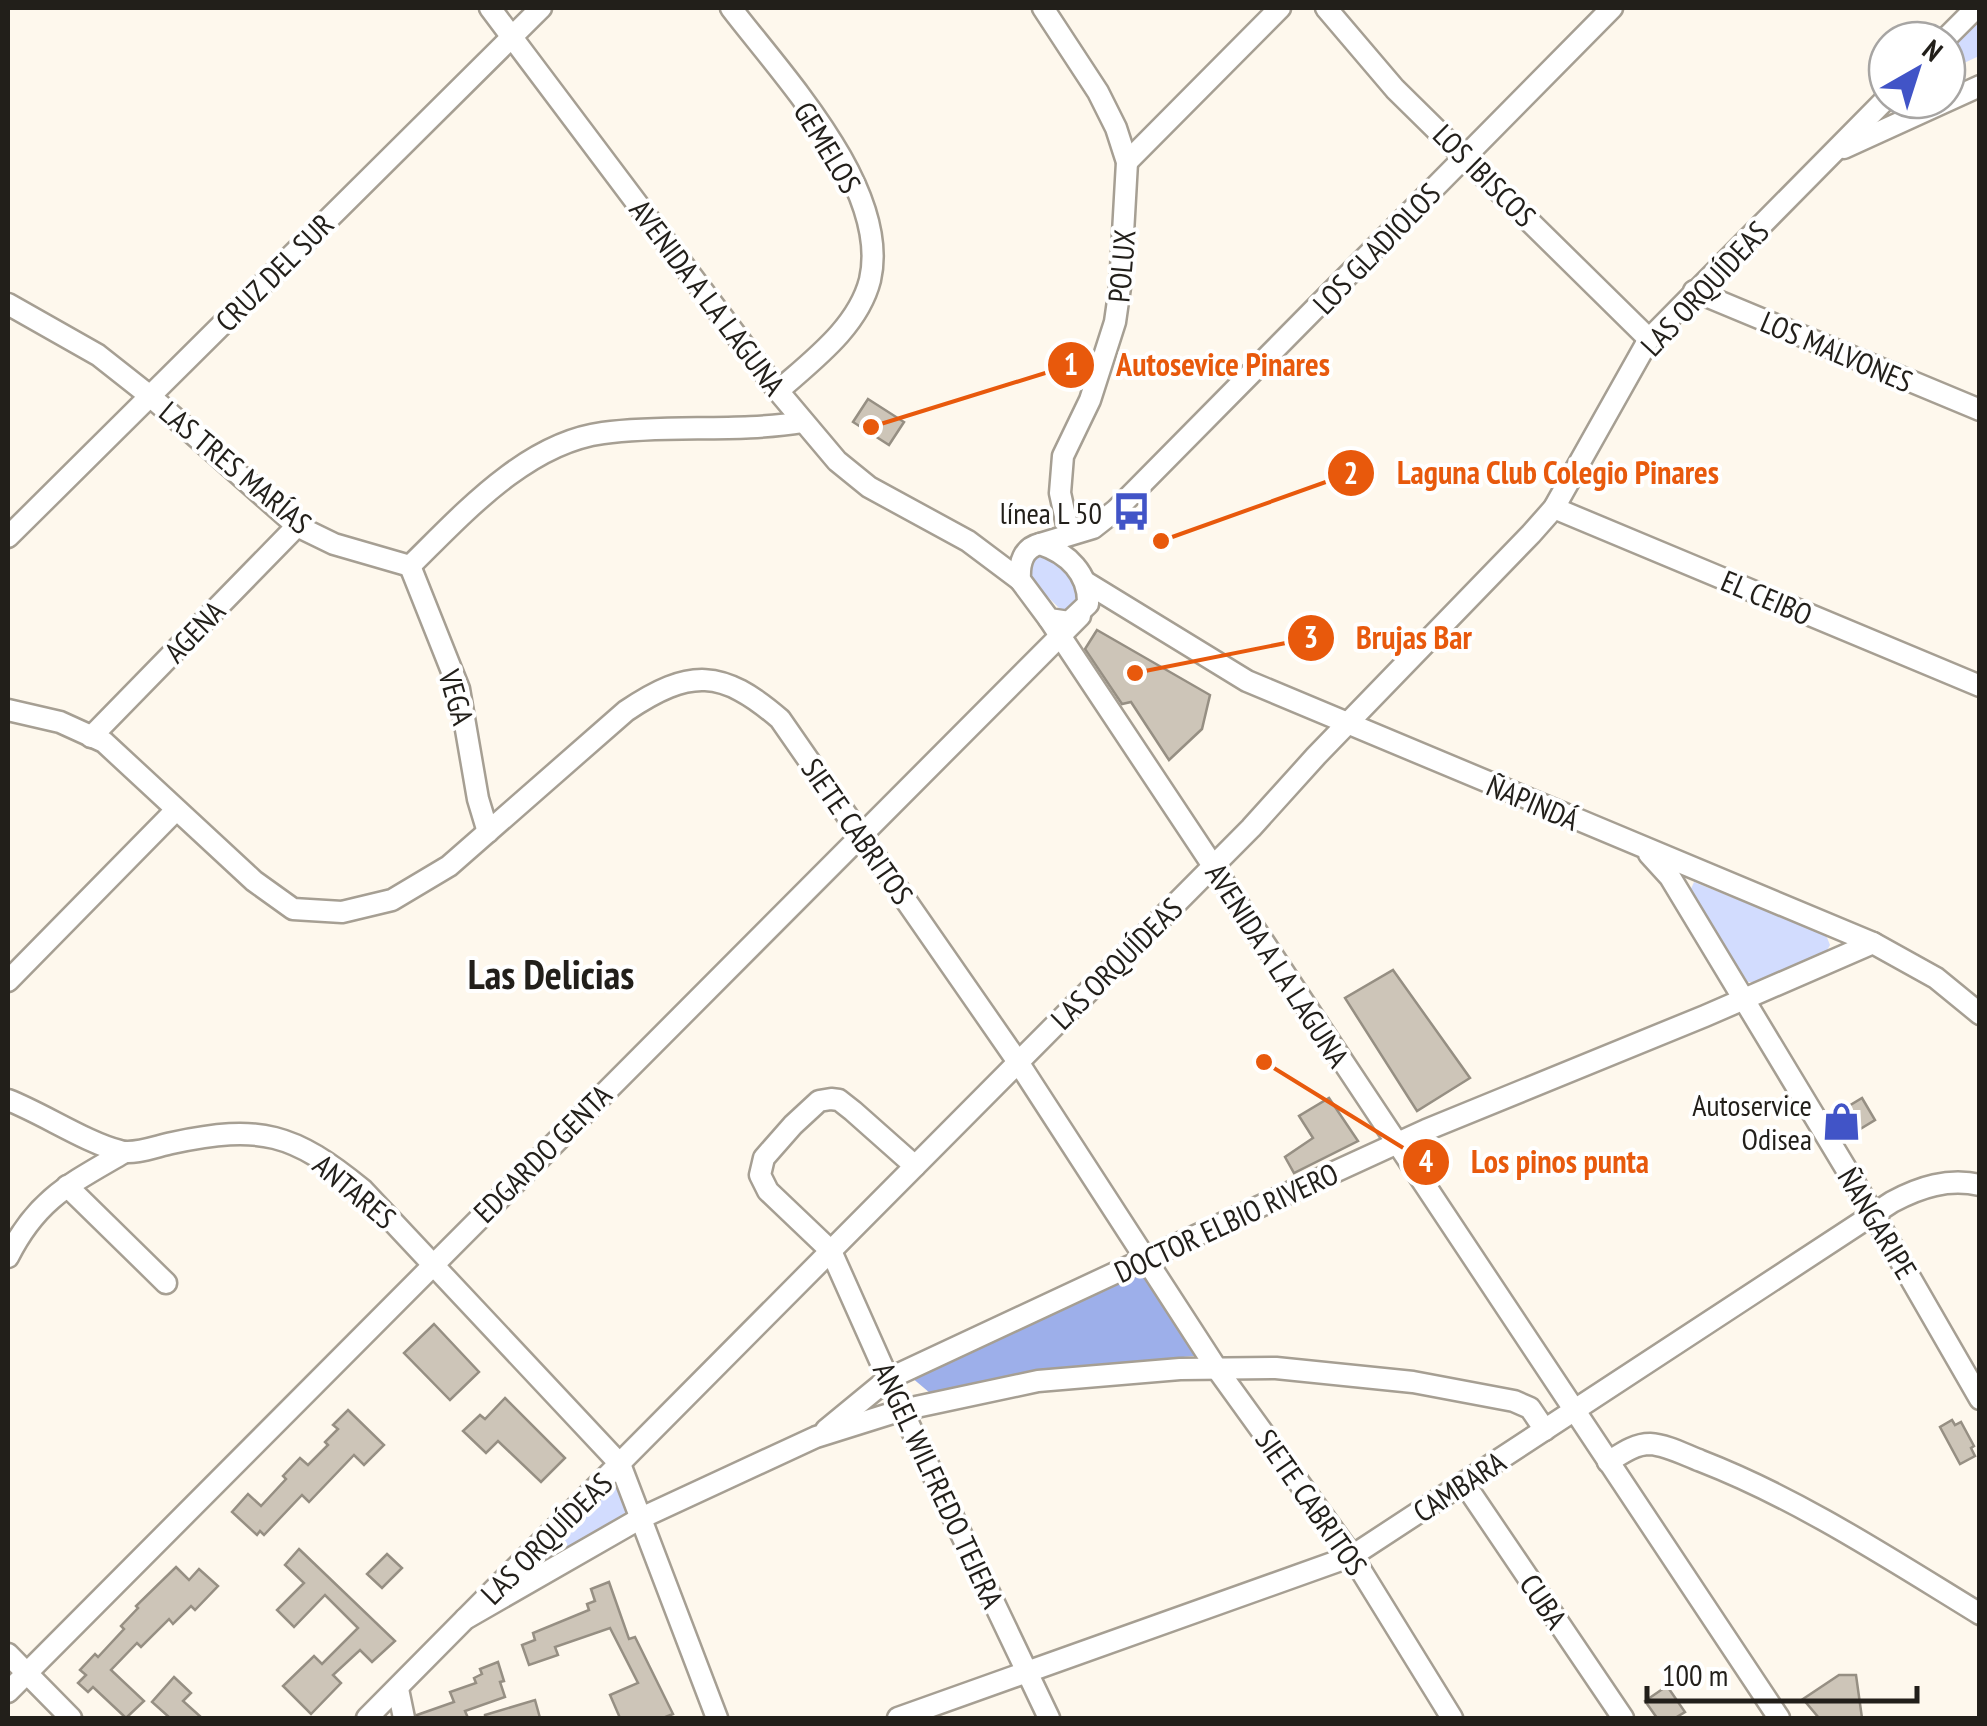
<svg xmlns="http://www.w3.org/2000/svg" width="1987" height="1726" viewBox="0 0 1987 1726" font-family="'PT Sans Narrow',sans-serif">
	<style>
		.green { fill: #d2dcfe }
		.forest { fill: #9dafea }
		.building { fill: #cdc5b8; stroke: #968f83; stroke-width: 2.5 }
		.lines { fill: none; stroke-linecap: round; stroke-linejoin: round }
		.minor-casing { stroke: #a69f93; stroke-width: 25 }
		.minor { stroke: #fff; stroke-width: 20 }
		.labels { text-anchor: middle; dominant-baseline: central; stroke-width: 8; stroke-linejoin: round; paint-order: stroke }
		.street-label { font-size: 30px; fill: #221f1a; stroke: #fff }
		.poi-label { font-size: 30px; fill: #221f1a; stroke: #fff; text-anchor: end }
		.district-label { font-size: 40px; font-weight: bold; fill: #221f1a; stroke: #fff }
		.leader { fill: none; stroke: #e8590c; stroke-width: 4 }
		.callout-dot { fill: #e8590c; stroke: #fff; stroke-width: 4 }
		.mark-label { font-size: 30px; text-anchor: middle; font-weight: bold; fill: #fff }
		.callout-label { font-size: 32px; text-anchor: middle; font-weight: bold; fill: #e8590c; stroke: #fff; stroke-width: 8; stroke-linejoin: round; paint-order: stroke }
	</style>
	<rect width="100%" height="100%" fill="#fef8ed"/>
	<g class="green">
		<polygon points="1979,19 1979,56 1947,71 1947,52"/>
		<path d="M1039 557C1064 561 1088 586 1073 611H1062L1032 581V561Z"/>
		<polygon points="1694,882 1826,935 1830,945 1826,952 1755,982 1746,982 1739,975 1690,891"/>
		<polygon points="614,1484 618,1486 627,1512 540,1563 538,1558"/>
	</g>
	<polygon class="forest" points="1137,1276 1148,1279 1197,1352 1194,1356 1039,1370 930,1393 911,1377"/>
	<g class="building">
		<polygon points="868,399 904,422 889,445 853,422"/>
		<polygon points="1097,630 1210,695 1202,729 1169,760 1131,702 1122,704 1085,649"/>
		<polygon points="1393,970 1470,1078 1417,1111 1345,998"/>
		<polygon points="1329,1098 1358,1141 1294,1173 1285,1157 1313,1138 1299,1116"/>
		<polygon points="1862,1098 1875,1120 1847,1137 1834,1115"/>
		<polygon points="434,1324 479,1372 450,1400 404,1353"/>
		<polygon points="505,1398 565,1458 541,1482 498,1441 486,1453 463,1431 480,1415 485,1419"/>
		<polygon points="348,1410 384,1445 364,1465 354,1455 309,1502 302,1495 264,1535 260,1531 257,1535 232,1512 248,1494 261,1506 286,1479 283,1476 300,1458 308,1465 328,1445 325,1442 338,1429 333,1425"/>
		<polygon points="1952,1420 1955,1425 1961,1422 1974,1446 1971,1448 1975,1456 1960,1464 1940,1427"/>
		<polygon points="299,1549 395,1641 372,1662 360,1650 333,1675 341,1683 311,1714 283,1686 314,1656 322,1664 358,1628 325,1595 294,1627 277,1610 304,1583 285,1565"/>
		<polygon points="387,1554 402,1568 382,1588 367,1574"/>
		<polygon points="176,1567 189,1580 199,1569 218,1586 195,1610 191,1606 173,1624 169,1619 141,1647 137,1643 111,1670 144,1701 126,1718 93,1687 88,1692 78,1683 86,1675 80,1670 95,1654 98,1657 124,1629 121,1626 138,1608 136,1606"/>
		<polygon points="609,1582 629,1639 635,1637 673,1714 663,1718 620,1718 610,1695 638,1683 610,1628 555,1647 558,1655 529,1665 522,1645 535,1640 533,1633 589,1610 587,1604 595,1601 591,1589"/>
		<polygon points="498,1662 504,1681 500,1682 505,1697 465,1711 468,1718 417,1718 417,1715 454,1702 450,1692 476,1683 474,1678 482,1674 480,1669"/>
		<polygon points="1839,1675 1856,1675 1862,1718 1819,1718 1803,1699"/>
		<polygon points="174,1677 191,1693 183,1701 202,1718 170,1718 152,1702"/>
		<polygon points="1667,1686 1685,1712 1675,1718 1657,1718 1645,1701"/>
		<polygon points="535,1700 540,1718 485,1718 485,1715"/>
	</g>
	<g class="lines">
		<defs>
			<g id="minor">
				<polyline points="490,8 778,391 837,461 869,487 968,541 1020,580"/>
				<path d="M731 8C782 75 891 189 870 280 858 327 813 360 778 391"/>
				<polyline points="1043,8 1098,92 1116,128 1127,162 1120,287 1115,322 1090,400 1063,456 1060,493 1069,534"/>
				<polyline points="1326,8 1395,89 1649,339"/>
				<polyline points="1944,40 1976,8"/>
				<polyline points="1844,148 1980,86"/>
				<polyline points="1127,162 1280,8"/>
				<polyline points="1694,291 1980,410"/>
				<path d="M8 304 98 355 150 396 297 526 334 544 410 566C463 514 526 443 603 433 669 424 736 433 803 422"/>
				<polyline points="1554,508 1980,686"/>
				<polyline points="8,537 541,8"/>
				<polyline points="1040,544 1093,528 1116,510 1612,8"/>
				<path d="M1040 544C1068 553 1089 574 1088 604L1069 622 1049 619 1020 580C1019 563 1023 548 1040 544Z"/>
				<polyline points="410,566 459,689 478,799 488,832"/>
				<polyline points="1087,583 1247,681 1873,943 1936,978 1980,1014"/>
				<polyline points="1049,619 1779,1718"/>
				<path d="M8 710 60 722 104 742 254 881 293 909 342 912 392 900 449 866 626 711C690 668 722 669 780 719L1018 1062 1217 1369 1352 1556 1452 1718"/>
				<polyline points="91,737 297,526"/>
				<polyline points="1649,854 1670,877 1874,1215 1980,1399"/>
				<polyline points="8,981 176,810"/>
				<path d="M8 1100C42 1113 87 1143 120 1151 134 1155 157 1146 172 1143 261 1124 293 1133 363 1190L620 1464 717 1718"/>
				<polyline points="915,1166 853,1111 839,1100 831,1099 819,1101 793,1125 764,1158 760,1175 768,1191 831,1251 902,1410 1049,1718"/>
				<polyline points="67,1186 166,1283"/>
				<path d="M8 1257C37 1199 70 1184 123 1153"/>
				<polyline points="826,1430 888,1379 1145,1259 1426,1130 1705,1016 1873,943"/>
				<path d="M1608 1462C1621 1454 1634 1444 1650 1444 1667 1445 1685 1455 1701 1461 1799 1499 1890 1559 1980 1614"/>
				<polyline points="1464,1483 1623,1718"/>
				<polyline points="465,1619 1251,828 1316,756 1531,534 1554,508 1649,339 1887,98"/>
				<polyline points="8,1654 71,1718"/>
				<polyline points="398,1689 404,1718"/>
				<polyline points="8,1692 1080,616"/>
				<polyline points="367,1718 465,1619 641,1518 816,1437 902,1410 1038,1381 1180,1369 1276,1368 1413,1382 1514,1401 1530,1408 1545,1430"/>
				<path d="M898 1718 1352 1556 1892 1202C1920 1187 1948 1178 1980 1185"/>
			</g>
		</defs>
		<use href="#minor" class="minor-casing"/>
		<use href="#minor" class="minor"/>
	</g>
	<defs>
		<symbol id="bus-bare" viewBox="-9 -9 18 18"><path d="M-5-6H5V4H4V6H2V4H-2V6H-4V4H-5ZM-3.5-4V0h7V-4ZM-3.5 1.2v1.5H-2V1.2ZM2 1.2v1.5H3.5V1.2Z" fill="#4154c7" stroke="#fff" stroke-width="2.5" paint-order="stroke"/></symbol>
		<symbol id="shop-bare" viewBox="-9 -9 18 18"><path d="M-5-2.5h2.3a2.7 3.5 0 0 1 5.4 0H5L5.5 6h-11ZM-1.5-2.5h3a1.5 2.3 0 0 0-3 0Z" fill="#4154c7" stroke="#fff" stroke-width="2.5" paint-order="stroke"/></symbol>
	</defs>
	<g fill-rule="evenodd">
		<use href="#bus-bare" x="1104" y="484" width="55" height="55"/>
		<use href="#shop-bare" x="1814" y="1094" width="55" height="55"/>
	</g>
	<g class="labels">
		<g class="street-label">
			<text transform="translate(828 147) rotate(59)">GEMELOS</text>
			<text transform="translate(1485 175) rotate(45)">LOS IBISCOS</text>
			<text transform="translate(1376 248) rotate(-46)">LOS GLADIOLOS</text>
			<text transform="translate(1121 266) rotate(-85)">POLUX</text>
			<text transform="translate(274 272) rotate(-45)">CRUZ DEL SUR</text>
			<text transform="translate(1704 288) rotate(-47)">LAS ORQUÍDEAS</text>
			<text transform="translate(708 297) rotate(53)">AVENIDA A LA LAGUNA</text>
			<text transform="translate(1837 351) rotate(23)">LOS MALVONES</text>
			<text transform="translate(236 467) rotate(40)">LAS TRES MARÍAS</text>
			<text transform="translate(1767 597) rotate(23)">EL CEIBO</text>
			<text transform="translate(194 631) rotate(-46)">AGENA</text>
			<text transform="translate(457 697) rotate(74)">VEGA</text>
			<text transform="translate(1533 802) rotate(23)">ÑAPINDÁ</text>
			<text transform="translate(858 831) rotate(55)">SIETE CABRITOS</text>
			<text transform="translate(1116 963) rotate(-45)">LAS ORQUÍDEAS</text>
			<text transform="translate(1278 965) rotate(57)">AVENIDA A LA LAGUNA</text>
			<text transform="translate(542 1153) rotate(-45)">EDGARDO GENTA</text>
			<text transform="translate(355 1191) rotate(40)">ANTARES</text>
			<text transform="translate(1226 1222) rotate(-25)">DOCTOR ELBIO RIVERO</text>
			<text transform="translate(1878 1223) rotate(59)">ÑANGARIPE</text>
			<text transform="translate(939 1485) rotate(65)">ANGEL WILFREDO TEJERA</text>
			<text transform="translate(1459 1486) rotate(-33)">CAMBARA</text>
			<text transform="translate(1312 1502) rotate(55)">SIETE CABRITOS</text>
			<text transform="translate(546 1538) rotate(-45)">LAS ORQUÍDEAS</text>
			<text transform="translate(1544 1601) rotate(56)">CUBA</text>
		</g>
		<g class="poi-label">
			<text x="1102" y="512">línea L 50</text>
			<text x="1812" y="1104">Autoservice<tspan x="1812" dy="34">Odisea</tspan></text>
		</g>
		<g class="district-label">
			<text x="551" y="974">Las Delicias</text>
		</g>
	</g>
	<path class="leader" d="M871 427L1071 365M1161 541L1351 473M1135 673L1311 638M1264 1062L1426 1162"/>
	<g class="callout-dot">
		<circle cx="871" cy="427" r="10"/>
		<circle cx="1161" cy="541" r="10"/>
		<circle cx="1135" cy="673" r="10"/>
		<circle cx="1264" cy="1062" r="10"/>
		<circle cx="1071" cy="365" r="25"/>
		<circle cx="1351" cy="473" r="25"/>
		<circle cx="1311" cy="638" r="25"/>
		<circle cx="1426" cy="1162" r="25"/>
	</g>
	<g class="mark-label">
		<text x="1071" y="375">1</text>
		<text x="1351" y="484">2</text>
		<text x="1311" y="648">3</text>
		<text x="1426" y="1172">4</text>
	</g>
	<g class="callout-label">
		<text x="1223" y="376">Autosevice Pinares</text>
		<text x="1558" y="484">Laguna Club Colegio Pinares</text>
		<text x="1414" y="649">Brujas Bar</text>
		<text x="1560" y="1173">Los pinos punta</text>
	</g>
	<rect width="1987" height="1726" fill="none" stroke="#221f1a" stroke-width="20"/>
	<g transform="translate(1917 70) rotate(39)"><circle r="48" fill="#ffffff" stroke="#a7a5a3" stroke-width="2.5"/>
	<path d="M0-8L18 38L0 25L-18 38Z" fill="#4154c7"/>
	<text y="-15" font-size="28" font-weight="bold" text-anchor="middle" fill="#221f1a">N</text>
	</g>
	<path d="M1647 1686v15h270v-15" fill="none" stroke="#221f1a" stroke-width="5"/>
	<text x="1662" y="1686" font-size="30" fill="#221f1a" stroke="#ffffff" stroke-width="8" paint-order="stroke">100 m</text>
</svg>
